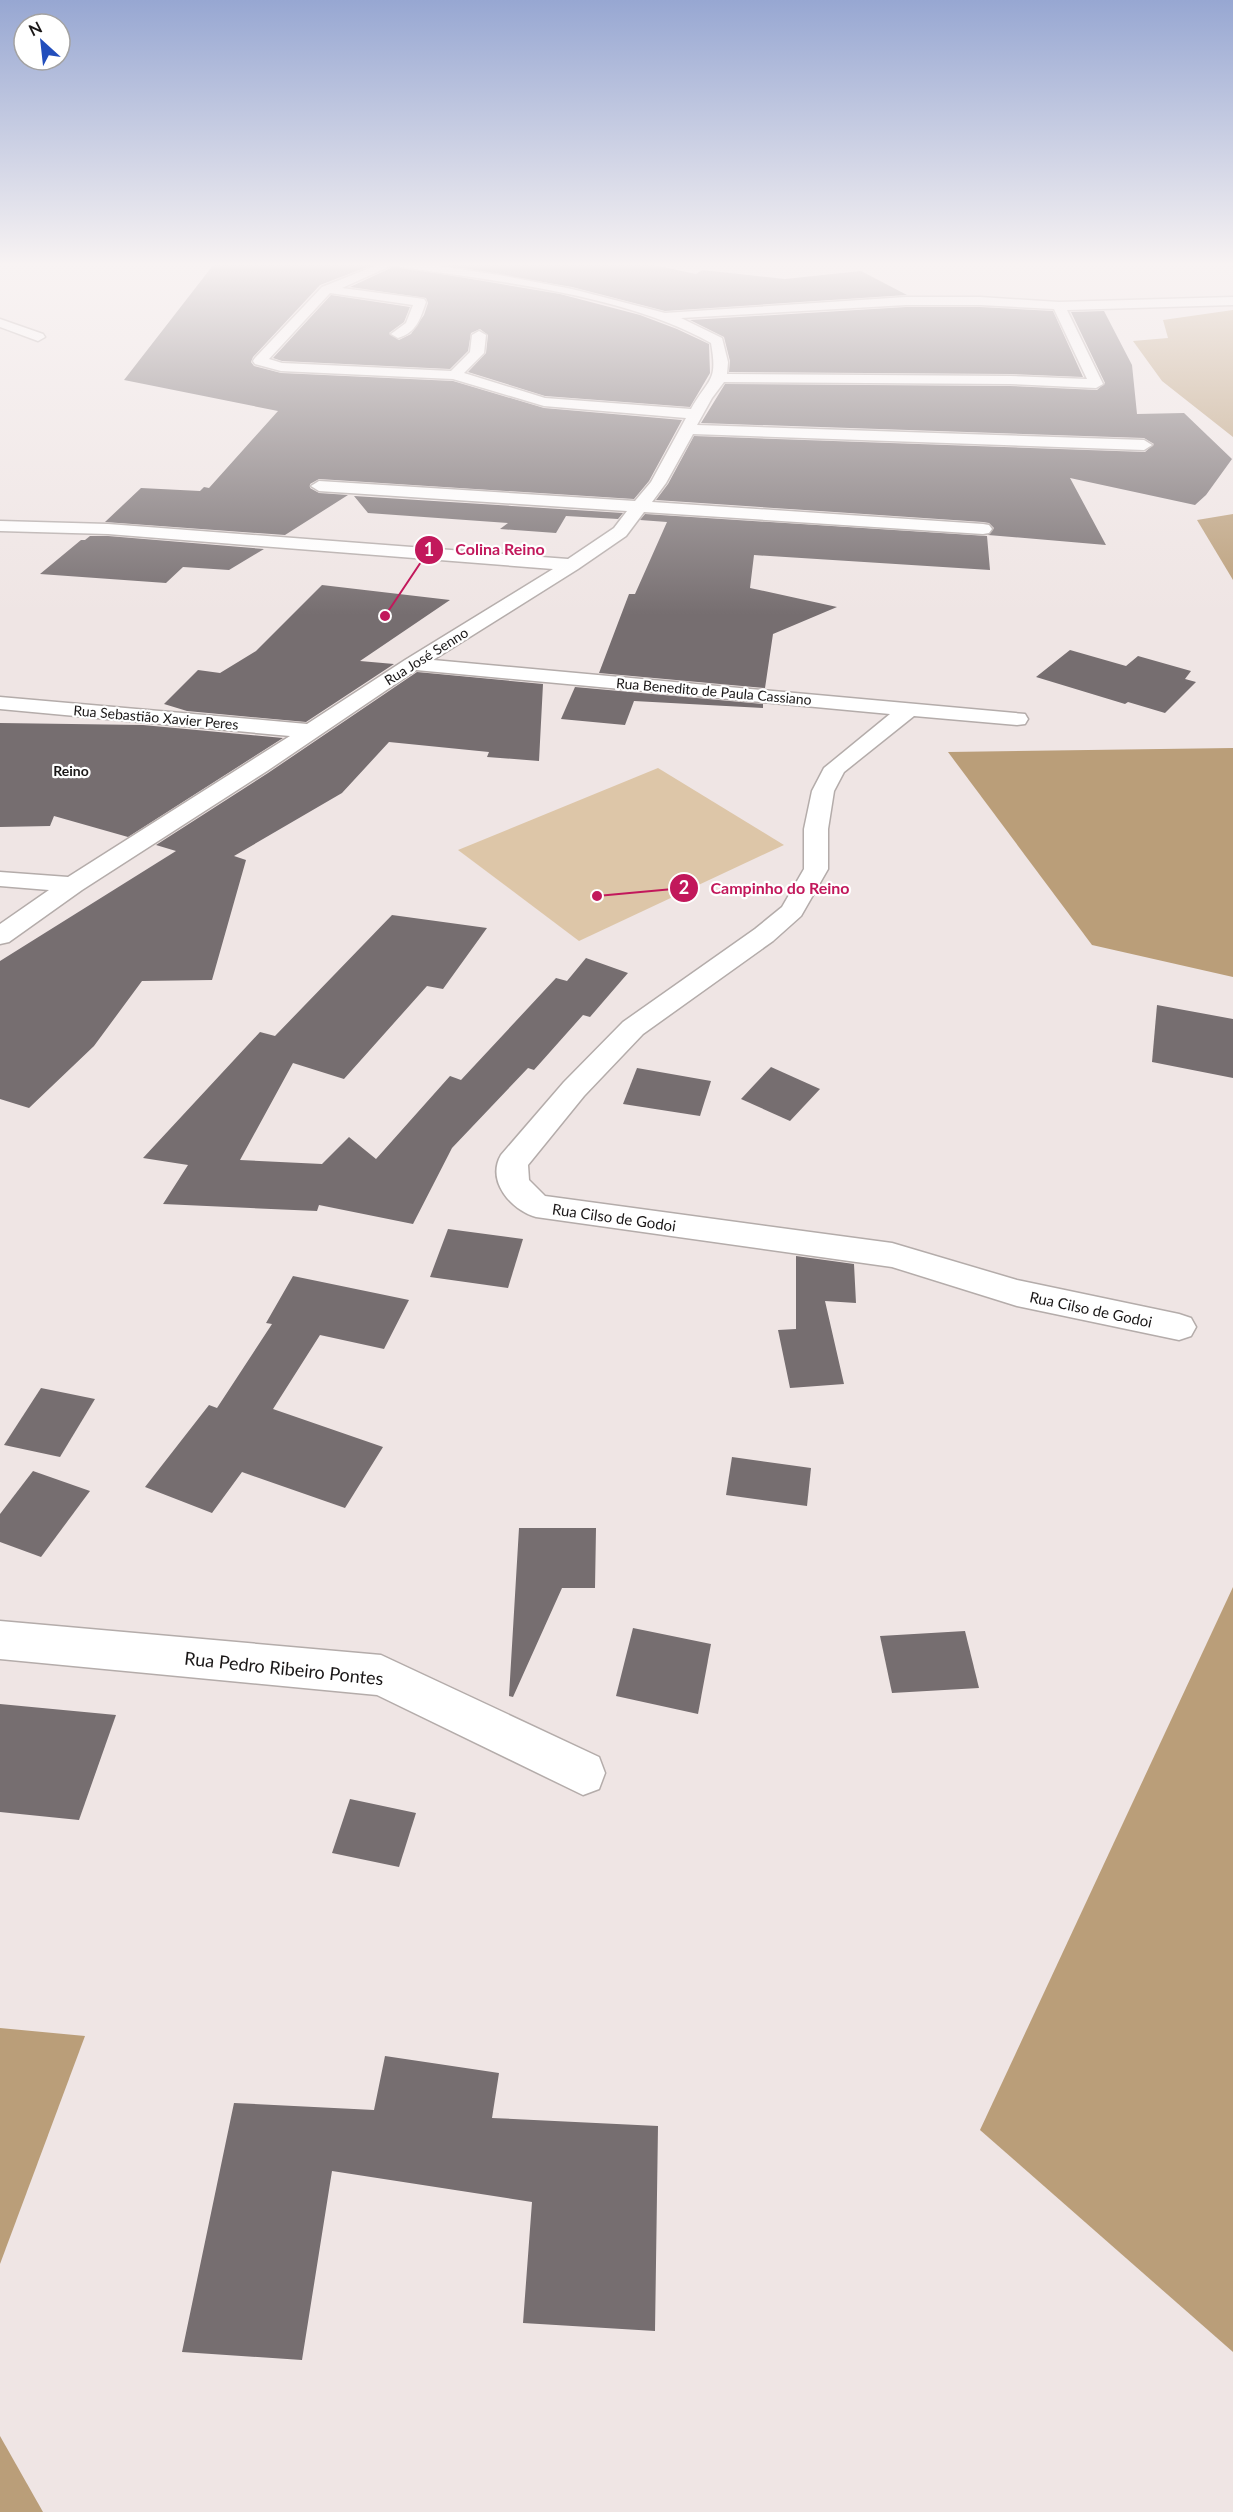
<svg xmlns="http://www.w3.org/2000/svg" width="1233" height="2512" viewBox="0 0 1233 2512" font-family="Lato,sans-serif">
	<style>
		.green { fill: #ddc6a8 }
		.forest { fill: #ba9e79 }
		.building { fill: #766e70 }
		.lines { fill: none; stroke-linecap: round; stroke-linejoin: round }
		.minor-casing { stroke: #b4acaa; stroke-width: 3 }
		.minor { fill: #fff; fill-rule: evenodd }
		.labels { text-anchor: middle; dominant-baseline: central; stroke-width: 4.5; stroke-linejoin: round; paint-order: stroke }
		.far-street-label { font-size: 14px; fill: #191616; stroke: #fff }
		.far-neighbourhood-label { font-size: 14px; font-weight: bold; fill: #191616; stroke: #fff }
		.street-label { font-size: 15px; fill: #191616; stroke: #fff }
		.near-street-label { font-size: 18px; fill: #191616; stroke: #fff }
		.leader { fill: none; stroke: #c2185b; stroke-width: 2 }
		.callout-dot { fill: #c2185b; stroke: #fff; stroke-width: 2 }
		.mark-label { font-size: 18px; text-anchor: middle; font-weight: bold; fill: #fff }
		.callout-label { font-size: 16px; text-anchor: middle; font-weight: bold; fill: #c2185b; stroke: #fff; stroke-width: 4.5; stroke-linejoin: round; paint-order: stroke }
	</style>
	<rect width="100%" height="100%" fill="#efe5e4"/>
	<polygon class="green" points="658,768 784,845 579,941 458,850"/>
	<g class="forest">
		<polygon points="1233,310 1233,437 1162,381 1133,341 1168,338 1163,320"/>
		<polygon points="1233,514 1233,580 1197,520"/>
		<polygon points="1233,748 1233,977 1092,945 948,752"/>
		<polygon points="1233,1587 1233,2352 980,2130"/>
		<polygon points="0,2028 85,2036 0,2264"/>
		<polygon points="0,2436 43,2512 0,2512"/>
	</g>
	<g class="building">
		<polygon points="214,264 375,264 320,285 253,357 251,362 254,366 281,373 453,381 544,408 682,420 649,481 634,499 319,479 310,484 310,488 319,493 348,495 285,535 105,522 141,488 200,491 204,487 209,488 278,411 124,380"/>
		<polygon points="439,264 649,264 696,274 702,270 785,279 861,271 907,295 665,311 572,287"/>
		<polygon points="395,266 560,294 640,315 677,329 709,344 710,373 690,407 545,396 468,372 486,353 488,335 480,329 471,333 468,351 450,369 282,361 273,358 331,295 410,307 404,322 389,333 399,340 411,334 424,315 428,303 426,298 350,287"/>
		<polygon points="906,307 980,307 1053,311 1083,377 1010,374 729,372 730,361 724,337 690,320"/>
		<polygon points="1104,311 1132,365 1137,414 1184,413 1232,459 1206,495 1195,505 1070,478 1106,545 988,535 994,528 989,523 983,522 656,500 668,484 694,436 1145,452 1154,444 1144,438 701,423 725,384 1010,386 1097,390 1105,383 1071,312"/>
		<polygon points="354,496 623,513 618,519 566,516 556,533 500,529 508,523 368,513"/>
		<polygon points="645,514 987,536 990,570 754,555 750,588 837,607 773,634 765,688 599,673 629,594 635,594 667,522 640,520"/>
		<polygon points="90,536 108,536 264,549 229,570 183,567 166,583 40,574 81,540 85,540"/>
		<polygon points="322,585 450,600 360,661 394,664 306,722 187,711 164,704 198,670 220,673 256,651"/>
		<polygon points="1070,650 1126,666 1138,656 1191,671 1185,679 1196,682 1165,713 1128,702 1125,704 1036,677"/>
		<polygon points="417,672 543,684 539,761 487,757 489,752 389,742 342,793 234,856 246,860 212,980 142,981 94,1046 29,1108 0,1099 0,961 176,851 156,845 268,773"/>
		<polygon points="575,687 763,704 763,708 634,701 625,725 561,719"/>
		<polygon points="0,723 143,725 283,738 128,837 54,816 50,826 0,827"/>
		<polygon points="392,915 487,928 443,989 427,986 344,1079 293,1063 240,1160 322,1164 349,1137 376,1159 450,1076 461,1080 556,978 567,981 586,958 628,973 590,1017 583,1015 534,1070 528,1068 452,1148 413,1224 319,1205 317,1211 163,1204 188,1165 143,1158 260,1032 275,1036"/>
		<polygon points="1157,1005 1233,1019 1233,1078 1152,1062"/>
		<polygon points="771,1067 820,1089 790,1121 741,1099"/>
		<polygon points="637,1068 711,1081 700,1116 623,1104"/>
		<polygon points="448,1229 523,1239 508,1288 430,1277"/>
		<polygon points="796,1256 854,1264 856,1303 825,1301 844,1384 790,1388 778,1330 796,1329"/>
		<polygon points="293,1276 409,1300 384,1349 320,1335 273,1409 383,1447 345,1508 242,1472 212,1513 145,1487 209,1405 217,1408 272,1324 266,1323"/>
		<polygon points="41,1388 95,1399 60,1457 4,1445"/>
		<polygon points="732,1457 811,1468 807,1506 726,1495"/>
		<polygon points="33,1471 90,1491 41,1557 0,1542 0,1514"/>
		<polygon points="519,1528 596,1528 595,1588 562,1588 513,1697 509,1696"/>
		<polygon points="633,1628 711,1644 698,1714 616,1696"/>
		<polygon points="965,1631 979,1688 892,1693 880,1636"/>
		<polygon points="0,1704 116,1715 79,1820 0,1812"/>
		<polygon points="350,1799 416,1813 399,1867 332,1853"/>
		<polygon points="385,2056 499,2073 492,2118 658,2126 655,2331 523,2323 532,2202 332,2171 302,2360 182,2352 234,2103 374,2110"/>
	</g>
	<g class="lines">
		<defs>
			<g id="minor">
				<path d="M380 264H425L499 275 572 289 665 313 906 297H980L1059 302 1233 297V305L1067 310 1103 384 1096 388 1010 384 724 382 712 398 697 425 1144 440 1152 445 1144 450 693 434 666 483 652 502 983 524 989 525 992 529 989 533 983 534 644 512 626 536 578 569 433 660 1025 714 1028 719 1025 724 1017 725 914 716 844 772 834 791 828 829V869L801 916 773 941 643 1034 584 1096 528 1165 529 1180 545 1196 892 1243 1017 1280 1179 1314 1191 1318 1196 1327 1191 1336 1179 1340 1017 1306 892 1267 536 1217C511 1210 486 1181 501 1155L564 1082 623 1022 755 929 782 907 804 869V829L812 791 824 768 890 714 416 670 267 771 82 890 9 942 0 944V924L49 890 0 886V872L68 877 290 736 0 709V697L307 724 405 660 553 569 108 534 0 531V521L108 524 568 559 614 528 627 511 319 491 311 486 319 481 635 501 651 482 686 418 544 406 453 379 281 371 255 364 253 361 255 358 322 287ZM395 264 401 267C497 281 627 295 711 343 718 383 709 377 691 409L545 398 464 373 484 353 486 335 479 331 472 335 470 352 451 371 282 363 269 359 330 293 413 305 406 323 391 334 398 338C417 332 420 319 426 302L424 299 342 288ZM906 305H980L1054 309 1087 379 1010 376 727 374 728 362 722 338 681 318Z"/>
				<polygon points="0,319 43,334 45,337 38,341 0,327"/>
				<polygon points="0,1621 381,1655 599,1757 605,1773 599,1789 583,1795 377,1695 0,1659"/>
			</g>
		</defs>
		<use href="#minor" class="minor-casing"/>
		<use href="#minor" class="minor"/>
	</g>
	<linearGradient id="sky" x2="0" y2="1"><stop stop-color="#97a7d2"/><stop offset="0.43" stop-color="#f8f3f3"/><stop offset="1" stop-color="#f8f3f3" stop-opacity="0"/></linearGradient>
	<rect width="1233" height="615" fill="url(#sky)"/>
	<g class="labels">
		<g class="far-street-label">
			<text transform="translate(426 656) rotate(-32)">Rua José Senno</text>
			<text transform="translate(714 691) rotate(5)">Rua Benedito de Paula Cassiano</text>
			<text transform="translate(156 717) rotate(5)">Rua Sebastião Xavier Peres</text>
		</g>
		<g class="far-neighbourhood-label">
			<text x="71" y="770">Reino</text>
		</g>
		<g class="street-label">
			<text transform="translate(614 1217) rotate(8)">Rua Cilso de Godoi</text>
			<text transform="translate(1091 1309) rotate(12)">Rua Cilso de Godoi</text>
		</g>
		<g class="near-street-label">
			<text transform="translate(284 1668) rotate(6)">Rua Pedro Ribeiro Pontes</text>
		</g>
	</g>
	<path class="leader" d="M385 616L429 550M597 896L684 888"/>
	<g class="callout-dot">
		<circle cx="385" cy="616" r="6"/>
		<circle cx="597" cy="896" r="6"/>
		<circle cx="429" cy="550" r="15"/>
		<circle cx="684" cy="888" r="15"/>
	</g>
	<g class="mark-label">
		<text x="429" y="556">1</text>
		<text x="684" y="894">2</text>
	</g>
	<g class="callout-label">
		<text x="500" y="555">Colina Reino</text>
		<text x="780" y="894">Campinho do Reino</text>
	</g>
	<g transform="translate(42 42) rotate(333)"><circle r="28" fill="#ffffff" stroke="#a3a2a2" stroke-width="1.5"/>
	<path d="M0-4.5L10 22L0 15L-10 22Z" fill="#224ebc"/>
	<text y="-9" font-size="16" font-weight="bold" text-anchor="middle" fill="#191616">N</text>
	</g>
</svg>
